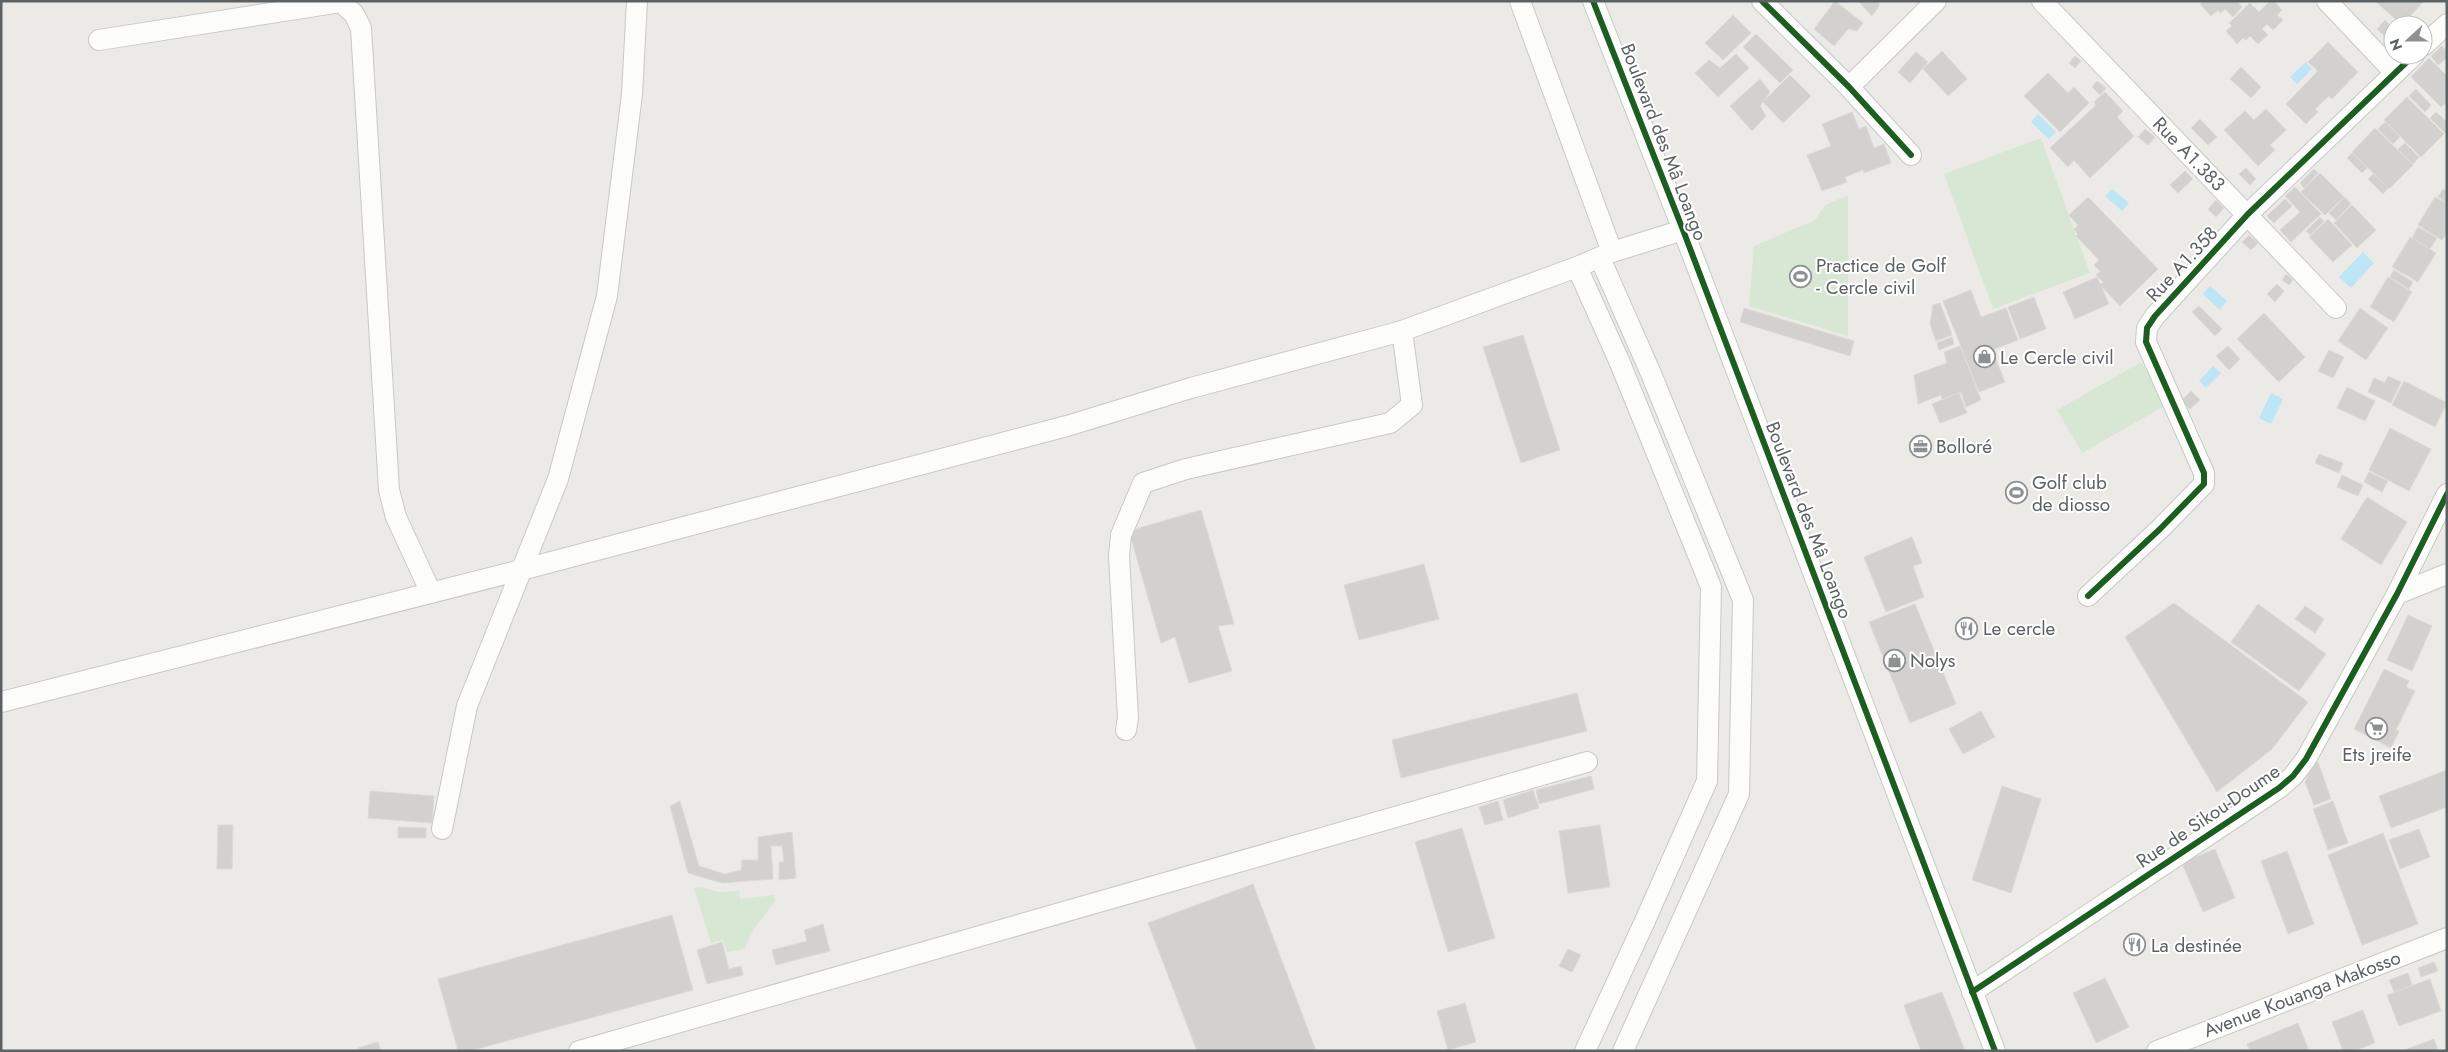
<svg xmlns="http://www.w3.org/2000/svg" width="2448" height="1052" viewBox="0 0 2448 1052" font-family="Jost,sans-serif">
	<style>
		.green { fill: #d8e7d3 }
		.water { fill: #bce5f5 }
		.building { fill: #d3d1d0; stroke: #dcd9d6 }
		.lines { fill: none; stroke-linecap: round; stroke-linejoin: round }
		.minor-casing { stroke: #c8c8c7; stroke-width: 22 }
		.minor { stroke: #fcfcfb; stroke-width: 20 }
		.cycleway-casing { stroke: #fff; stroke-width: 9 }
		.cycleway { stroke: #1b5e20; stroke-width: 6 }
		.labels { text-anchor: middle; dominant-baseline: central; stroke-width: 4; stroke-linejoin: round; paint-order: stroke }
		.street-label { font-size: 19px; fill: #5c6164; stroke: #fff }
		.poi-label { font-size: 19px; fill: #5c6164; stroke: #fff; text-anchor: start }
	</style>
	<rect width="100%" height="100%" fill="#eceae7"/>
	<g class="green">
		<polygon points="2041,138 2090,273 1993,309 1944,174"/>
		<polygon points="1848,195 1848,336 1749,306 1754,246 1815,220 1825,205"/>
		<polygon points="2141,362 2166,405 2082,453 2057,410"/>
		<polygon points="700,887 719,892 739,891 740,899 774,895 775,901 754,929 744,949 727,952 723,940 711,943 694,888"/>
	</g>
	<g class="water">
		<polygon points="2306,62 2312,69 2297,84 2290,77"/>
		<polygon points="2038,114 2056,132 2049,139 2031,122"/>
		<polygon points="2112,189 2129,203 2122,211 2105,196"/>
		<polygon points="2363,252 2374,263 2351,288 2339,277"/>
		<polygon points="2210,286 2227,301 2220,310 2203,294"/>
		<polygon points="2213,366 2221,373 2206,388 2199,381"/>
		<polygon points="2271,393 2283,399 2271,424 2259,418"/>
	</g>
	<g class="building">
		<polygon points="1835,1 1863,23 1857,31 1848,29 1834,46 1814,29"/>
		<polygon points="1858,1 1879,1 1879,6 1872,16"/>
		<polygon points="2203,1 2237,1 2242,7 2233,17 2225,9 2220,13 2218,10 2211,16 2200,4"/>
		<polygon points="2270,1 2274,1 2282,10 2277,15 2283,20 2273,30 2267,24 2262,29 2268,35 2258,44 2250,36 2246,40 2243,38 2237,44 2226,31 2232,26 2229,23 2250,3 2259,12"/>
		<polygon points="2375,1 2424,1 2402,25"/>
		<polygon points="1733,15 1751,33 1723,60 1705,43"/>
		<polygon points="2385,20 2393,28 2393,44 2377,29"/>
		<polygon points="1756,34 1793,70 1780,83 1743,47"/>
		<polygon points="2328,42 2358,72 2332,99 2329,96 2315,109 2318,112 2306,124 2286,104 2318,71 2308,62"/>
		<polygon points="2442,46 2447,51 2447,58 2438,65 2431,56"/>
		<polygon points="1942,51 1967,79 1948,96 1923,69"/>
		<polygon points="1916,52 1928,62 1910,83 1898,72"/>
		<polygon points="1736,54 1749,68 1718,97 1695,73 1709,60 1720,68"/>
		<polygon points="2075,56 2081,61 2075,68 2069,63"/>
		<polygon points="2429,58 2447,76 2447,102 2441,107 2411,77"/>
		<polygon points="2241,67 2261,87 2251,98 2230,79"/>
		<polygon points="2048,73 2068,93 2074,87 2089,103 2060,132 2024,96"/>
		<polygon points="1790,75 1811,96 1783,123 1763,102"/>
		<polygon points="1760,79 1770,92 1760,106 1766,116 1752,131 1730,106"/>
		<polygon points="2097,81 2106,88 2100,95 2092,87"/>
		<polygon points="2416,89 2431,105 2425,112 2409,96"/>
		<polygon points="2105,92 2123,111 2117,117 2134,136 2090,178 2074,160 2068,167 2050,148 2096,105 2094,102"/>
		<polygon points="2407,97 2444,134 2421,157 2384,120"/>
		<polygon points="2266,109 2286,130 2270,145 2275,150 2258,166 2224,130 2245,111 2254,120"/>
		<polygon points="1852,112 1859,129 1866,126 1874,148 1884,144 1891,163 1864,173 1863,170 1845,177 1847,182 1822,191 1807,155 1831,146 1822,124"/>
		<polygon points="2436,112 2447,122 2445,133 2430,118"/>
		<polygon points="2200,119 2217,137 2208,145 2191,128"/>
		<polygon points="2385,122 2400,137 2393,144 2378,129"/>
		<polygon points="2375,128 2413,165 2389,189 2352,152"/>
		<polygon points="2145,129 2155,137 2148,145 2138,137"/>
		<polygon points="2405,143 2419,157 2413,164 2398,149"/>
		<polygon points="2352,153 2367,168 2362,173 2347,158"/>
		<polygon points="2246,168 2256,179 2250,185 2239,174"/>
		<polygon points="2314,169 2318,173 2304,188 2300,183"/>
		<polygon points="2185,171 2193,179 2178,193 2170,185"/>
		<polygon points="2320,173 2344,197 2325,215 2301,192"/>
		<polygon points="2373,174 2388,188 2383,194 2368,179"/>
		<polygon points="2295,187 2321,214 2291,242 2280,230 2300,212 2285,196"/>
		<polygon points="2443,189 2447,191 2447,203 2438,197"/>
		<polygon points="2088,197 2158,269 2120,306 2100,285 2103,282 2096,275 2100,271 2094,265 2099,260 2076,236 2078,234 2074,229 2078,225 2069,215"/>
		<polygon points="2345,197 2351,204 2336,220 2329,213"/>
		<polygon points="2435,197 2447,204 2447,233 2442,240 2418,225"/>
		<polygon points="2285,199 2292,206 2274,223 2267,216"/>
		<polygon points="2216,200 2224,208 2216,217 2208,209"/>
		<polygon points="2352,205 2376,230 2357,248 2334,223"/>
		<polygon points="2320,217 2324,221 2310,235 2306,231"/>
		<polygon points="2328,219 2352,245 2333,262 2309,237"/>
		<polygon points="2418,227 2437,238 2430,249 2412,238"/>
		<polygon points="2249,235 2258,243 2251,250 2242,242"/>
		<polygon points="2410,237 2436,253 2418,282 2392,267"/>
		<polygon points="2394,270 2413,282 2409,289 2390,277"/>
		<polygon points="2286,274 2293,280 2289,285 2282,280"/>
		<polygon points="2097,277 2109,304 2075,319 2063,292"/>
		<polygon points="2388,277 2412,292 2394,322 2370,307"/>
		<polygon points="2277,284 2284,291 2275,302 2267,294"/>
		<polygon points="1971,290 1981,317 2006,308 2018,340 1992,350 2005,382 1979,392 1943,301"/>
		<polygon points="2034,297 2046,329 2020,339 2008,307"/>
		<polygon points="1940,303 1952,335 1936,341 1930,324 1933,305"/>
		<polygon points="2199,306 2222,329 2215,336 2192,312"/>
		<polygon points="1744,308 1854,341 1850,356 1740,322"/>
		<polygon points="2360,308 2388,328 2366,360 2338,341"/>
		<polygon points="2264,313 2305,357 2279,382 2237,339"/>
		<polygon points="1523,335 1560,450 1521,463 1483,347"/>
		<polygon points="1952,337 1954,344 1939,350 1937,343"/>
		<polygon points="1960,346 1981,400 1966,407 1961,392 1942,399 1941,395 1918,404 1914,375 1947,363 1944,352"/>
		<polygon points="2228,346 2240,359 2229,370 2216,356"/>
		<polygon points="2329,350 2344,357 2333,378 2318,371"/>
		<polygon points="2388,376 2401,382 2391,403 2368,392 2374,378 2385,383"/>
		<polygon points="2404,381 2447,403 2435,427 2392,405"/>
		<polygon points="2347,387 2375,401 2365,421 2337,408"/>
		<polygon points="2191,391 2200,400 2190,409 2181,401"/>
		<polygon points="1959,393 1967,413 1940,423 1932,404"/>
		<polygon points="2390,428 2431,449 2409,491 2369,470"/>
		<polygon points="2319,454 2343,463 2339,473 2315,463"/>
		<polygon points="2369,472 2388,481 2382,492 2364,482"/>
		<polygon points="2342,475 2363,485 2358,496 2337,487"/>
		<polygon points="2367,497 2407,522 2381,565 2341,539"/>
		<polygon points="1201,510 1234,624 1218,626 1232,671 1189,683 1175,637 1161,643 1129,531"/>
		<polygon points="1912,537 1922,563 1913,566 1924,597 1886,612 1864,557"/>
		<polygon points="1424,564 1439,619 1359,640 1344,585"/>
		<polygon points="2174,603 2308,702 2272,749 2217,792 2125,637"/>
		<polygon points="1915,604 1956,704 1910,723 1869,622"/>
		<polygon points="2258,604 2326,654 2299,691 2231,642"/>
		<polygon points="2305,606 2324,619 2315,633 2295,619"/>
		<polygon points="2408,615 2432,626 2412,671 2387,660"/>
		<polygon points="2384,669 2409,681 2406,687 2415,691 2396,730 2399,731 2391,748 2354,729"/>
		<polygon points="1577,693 1587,731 1401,778 1392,740"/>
		<polygon points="1981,711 1995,737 1963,754 1949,729"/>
		<polygon points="2318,762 2331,799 2314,805 2305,782 2313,764"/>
		<polygon points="2447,770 2447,807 2391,828 2379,796"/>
		<polygon points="1591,776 1594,789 1539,804 1536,790"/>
		<polygon points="2002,786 2041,799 2011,893 1972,880"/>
		<polygon points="1533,790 1539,808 1508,818 1503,800"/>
		<polygon points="370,791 434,796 432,823 368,818"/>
		<polygon points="680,801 699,866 725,874 741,870 742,860 758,860 758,837 792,832 796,878 779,880 779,862 784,862 782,846 771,846 773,879 722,883 688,873 670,806"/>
		<polygon points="1498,801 1503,820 1485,825 1479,807"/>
		<polygon points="2333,801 2348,843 2328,850 2313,809"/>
		<polygon points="218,825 233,825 232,869 217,869"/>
		<polygon points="1600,825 1610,887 1568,893 1559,831"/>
		<polygon points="398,827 426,828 426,838 398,838"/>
		<polygon points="1462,828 1495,938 1448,952 1415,842"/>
		<polygon points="2419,829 2430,857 2400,869 2389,840"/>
		<polygon points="2383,833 2418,924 2362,945 2328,855"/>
		<polygon points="2215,849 2235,898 2203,912 2182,863"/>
		<polygon points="2287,851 2314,924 2288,934 2261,861"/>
		<polygon points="1253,884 1316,1051 1197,1051 1148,923"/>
		<polygon points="672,915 693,990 470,1051 458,1051 438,979"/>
		<polygon points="823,924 830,951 776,965 772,950 807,941 804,930"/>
		<polygon points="722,942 729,969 741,966 743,975 707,984 697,950"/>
		<polygon points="1568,949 1581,955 1572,972 1559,966"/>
		<polygon points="2434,962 2438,971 2421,977 2418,968"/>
		<polygon points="2408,973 2412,985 2394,992 2389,980"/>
		<polygon points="2105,978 2129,1027 2096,1043 2073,993"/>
		<polygon points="2430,979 2441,1011 2399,1026 2387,995"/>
		<polygon points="1942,992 1965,1051 1921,1051 1904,1005"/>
		<polygon points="1465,1003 1476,1042 1448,1050 1437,1011"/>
		<polygon points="2363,1010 2375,1043 2354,1051 2343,1051 2332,1022"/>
		<polygon points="2298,1023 2309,1051 2250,1051 2247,1044"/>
		<polygon points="2434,1039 2438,1050 2407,1051 2407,1049"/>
		<polygon points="378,1042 381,1051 359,1051 358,1048"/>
	</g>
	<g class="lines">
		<defs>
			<g id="minor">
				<polyline points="1520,1 1612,252"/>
				<polyline points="1593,1 1683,230 1995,1051"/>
				<polyline points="1762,1 1849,87 1911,155"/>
				<polyline points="2042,1 2336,308"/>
				<polyline points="2327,1 2395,73"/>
				<polyline points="99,40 341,2 354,14 361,28 389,490 396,517 431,593"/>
				<polyline points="2423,46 2447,24"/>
				<polyline points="1849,87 1936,1"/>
				<polyline points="1600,258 1652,376 1743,600 1739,794 1623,1051"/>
				<polyline points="1577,267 1620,363 1711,587 1707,781 1644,923 1585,1051"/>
				<polyline points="2397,594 2447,574"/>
				<polyline points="2088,596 2160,529 2204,484 2204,473 2146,342 2147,328 2155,316 2248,214 2414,55"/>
				<polyline points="1,702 521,570 1067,426 1191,388 1402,331 1577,267 1612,252 1683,230"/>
				<polyline points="1126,730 1128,718 1119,556 1121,535 1143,483 1186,469 1390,423 1412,405 1402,331"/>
				<polyline points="442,829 467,706 558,479 607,296 632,94 637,1"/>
				<polyline points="1972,992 2279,788 2293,776 2306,759 2397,594 2447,494"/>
				<polyline points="579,1051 1587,762"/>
				<polyline points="2157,1051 2447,938"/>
			</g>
		</defs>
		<use href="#minor" class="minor-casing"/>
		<use href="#minor" class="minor"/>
		<defs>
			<g id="cycleway">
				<polyline points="1593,1 1683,230 1995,1051"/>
				<polyline points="1762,1 1849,87 1911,155"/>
				<polyline points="2088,596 2160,529 2204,484 2204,473 2146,342 2147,328 2155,316 2248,214 2414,55"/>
				<polyline points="1972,992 2279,788 2293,776 2306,759 2397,594 2447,494"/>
			</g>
		</defs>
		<use href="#cycleway" class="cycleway-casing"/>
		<use href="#cycleway" class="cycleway"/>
	</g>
	<defs>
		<symbol id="stadium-ring" viewBox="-11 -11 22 22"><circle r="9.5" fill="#fff" stroke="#8e9192" stroke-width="1.5"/><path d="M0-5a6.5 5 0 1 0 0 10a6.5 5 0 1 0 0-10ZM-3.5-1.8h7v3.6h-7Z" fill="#8e9192"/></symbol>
		<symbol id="shop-ring" viewBox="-11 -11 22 22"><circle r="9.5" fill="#fff" stroke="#8e9192" stroke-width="1.5"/><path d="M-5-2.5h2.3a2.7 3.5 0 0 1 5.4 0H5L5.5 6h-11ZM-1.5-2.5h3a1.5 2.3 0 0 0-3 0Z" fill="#8e9192"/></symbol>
		<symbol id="office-ring" viewBox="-11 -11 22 22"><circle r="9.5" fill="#fff" stroke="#8e9192" stroke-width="1.5"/><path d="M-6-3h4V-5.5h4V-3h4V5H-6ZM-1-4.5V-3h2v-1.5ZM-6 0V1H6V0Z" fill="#8e9192"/></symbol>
		<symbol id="restaurant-ring" viewBox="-11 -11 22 22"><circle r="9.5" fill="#fff" stroke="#8e9192" stroke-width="1.5"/><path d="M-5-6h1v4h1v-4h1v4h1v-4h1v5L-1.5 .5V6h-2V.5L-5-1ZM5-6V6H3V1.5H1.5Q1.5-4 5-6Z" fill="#8e9192"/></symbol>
		<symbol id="supermarket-ring" viewBox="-11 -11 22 22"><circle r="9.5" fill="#fff" stroke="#8e9192" stroke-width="1.5"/><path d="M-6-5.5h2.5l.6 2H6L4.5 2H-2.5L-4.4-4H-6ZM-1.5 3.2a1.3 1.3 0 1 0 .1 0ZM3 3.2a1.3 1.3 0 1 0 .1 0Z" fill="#8e9192"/></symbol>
	</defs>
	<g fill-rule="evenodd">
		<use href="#stadium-ring" x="1788" y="264" width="25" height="25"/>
		<use href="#shop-ring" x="1972" y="344" width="25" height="25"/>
		<use href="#office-ring" x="1908" y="434" width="25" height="25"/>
		<use href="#stadium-ring" x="2004" y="480" width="25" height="25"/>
		<use href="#restaurant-ring" x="1954" y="616" width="25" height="25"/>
		<use href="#shop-ring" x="1882" y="648" width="25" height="25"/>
		<use href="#supermarket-ring" x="2364" y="716" width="25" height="25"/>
		<use href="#restaurant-ring" x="2122" y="932" width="25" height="25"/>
	</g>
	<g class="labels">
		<g class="street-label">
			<text transform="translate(1664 142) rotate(69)">Boulevard des Mâ Loango</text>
			<text transform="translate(2189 154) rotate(46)">Rue A1.383</text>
			<text transform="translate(2182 264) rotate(-47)">Rue A1.358</text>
			<text transform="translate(1809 520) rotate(69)">Boulevard des Mâ Loango</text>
			<text transform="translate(2208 816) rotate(-34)">Rue de Sikou-Doume</text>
			<text transform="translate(2302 994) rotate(-21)">Avenue Kouanga Makosso</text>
		</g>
		<g class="poi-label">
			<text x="1816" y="265">Practice de Golf<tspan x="1816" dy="22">- Cercle civil</tspan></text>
			<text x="2000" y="357">Le Cercle civil</text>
			<text x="1936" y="446">Bolloré</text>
			<text x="2032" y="482">Golf club<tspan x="2032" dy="22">de diosso</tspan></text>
			<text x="1983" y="628">Le cercle</text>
			<text x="1910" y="660">Nolys</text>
			<text x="2377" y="754" text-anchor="middle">Ets jreife</text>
			<text x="2151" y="945">La destinée</text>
		</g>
	</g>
	<rect width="2448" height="1052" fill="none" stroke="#5c6164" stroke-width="5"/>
	<g transform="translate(2408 40) rotate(249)"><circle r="24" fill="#ffffff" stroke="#bec0c1"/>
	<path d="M0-4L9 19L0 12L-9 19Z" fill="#8e9192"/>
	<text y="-8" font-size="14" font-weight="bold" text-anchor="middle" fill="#5c6164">N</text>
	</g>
</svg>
